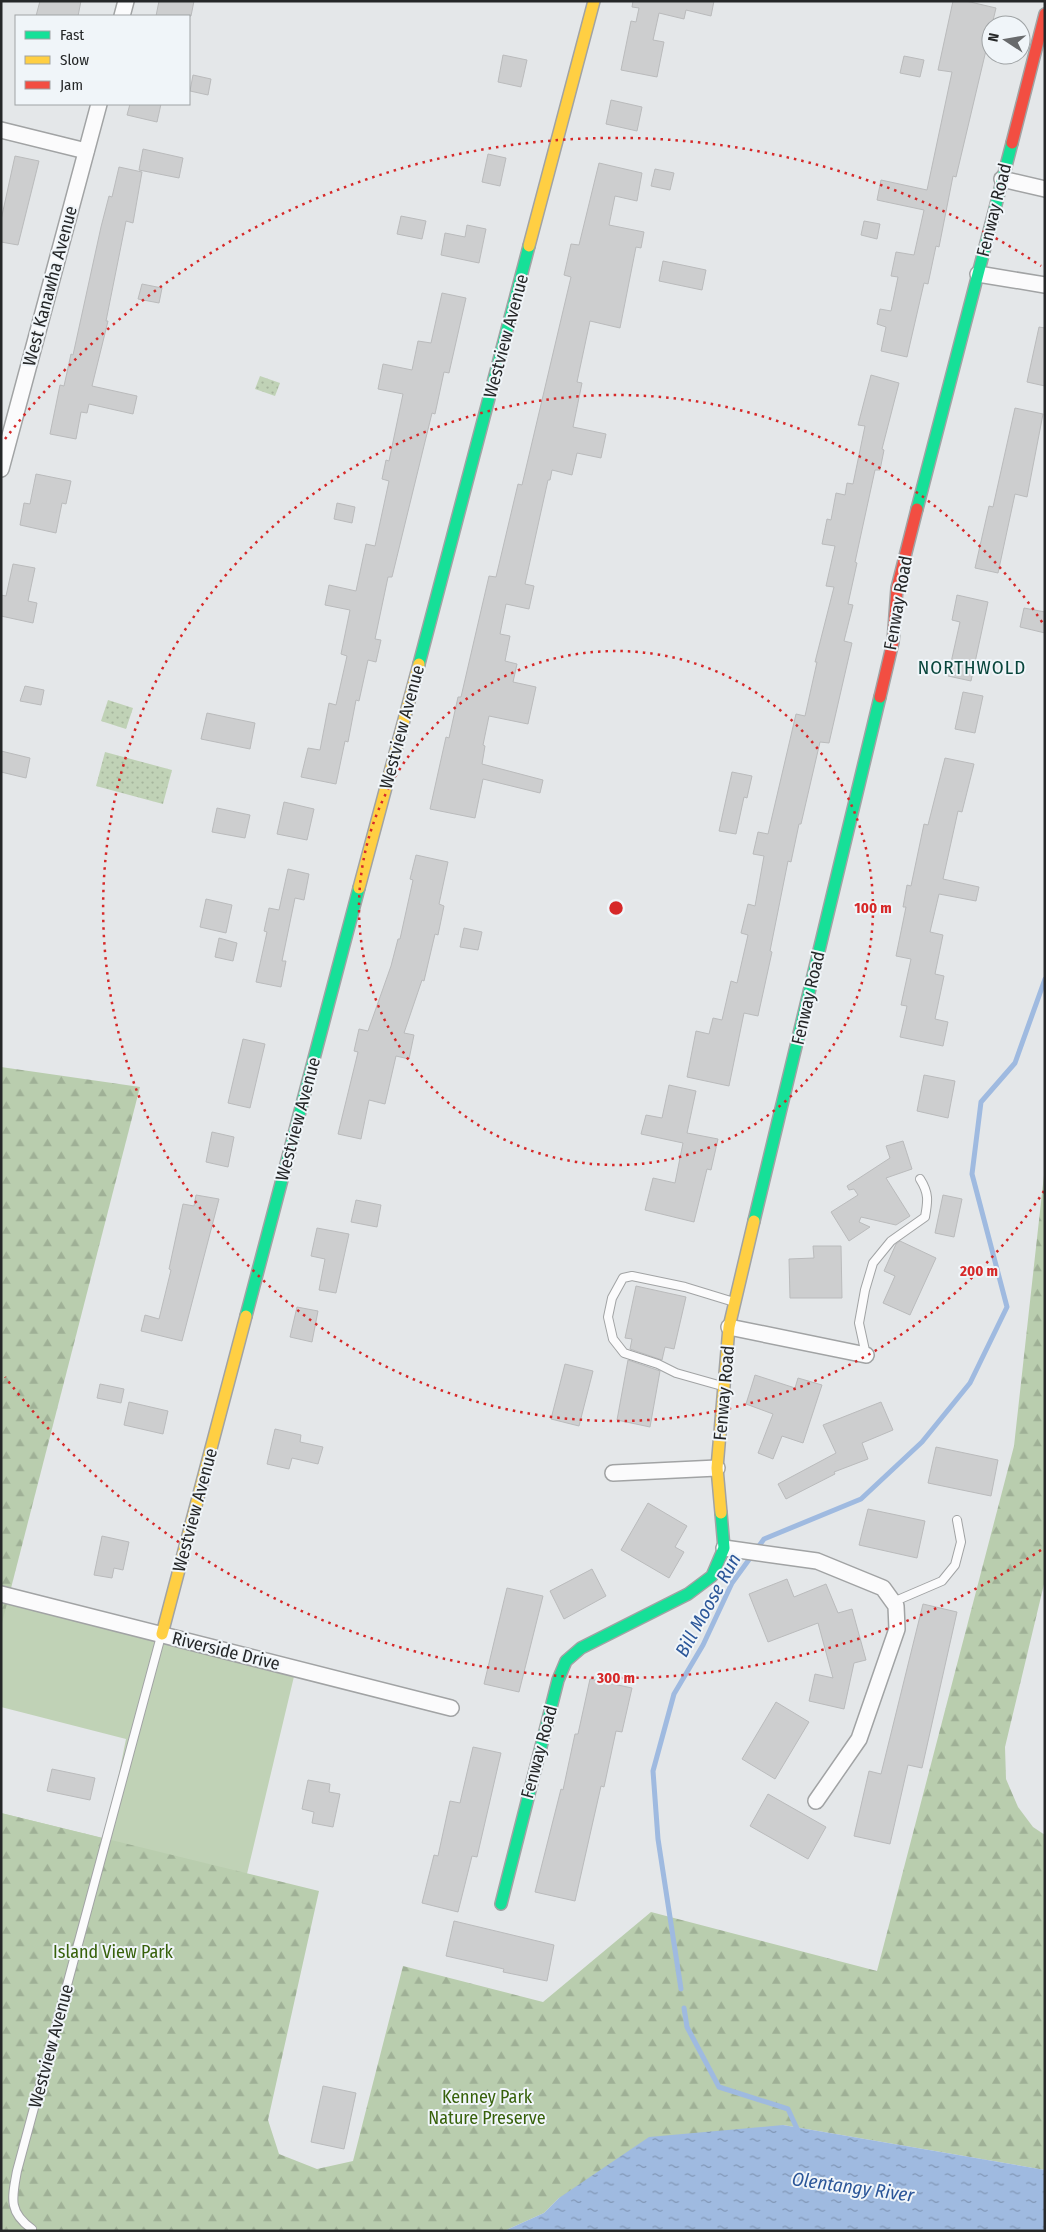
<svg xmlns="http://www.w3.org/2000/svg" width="1046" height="2232" viewBox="0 0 1046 2232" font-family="'Fira Sans Condensed',sans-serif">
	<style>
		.green { fill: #c0d2b6 }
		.forest { fill: url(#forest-firs) }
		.garden { fill: url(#garden-dots) }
		.water { fill: url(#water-ripples) }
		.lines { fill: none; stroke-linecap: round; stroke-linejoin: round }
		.stream { stroke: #9fbae0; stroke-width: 5 }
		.building { fill: #cdcecf; stroke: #babbbc }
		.lane-casing { stroke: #a1a3a4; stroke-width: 10 }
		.street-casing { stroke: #a1a3a4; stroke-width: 18 }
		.fast-casing { stroke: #a1a3a4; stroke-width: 14 }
		.slow-casing { stroke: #a1a3a4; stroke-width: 14 }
		.jam-casing { stroke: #a1a3a4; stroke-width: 14 }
		.lane { stroke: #fbfbfc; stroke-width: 8 }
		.street { stroke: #fbfbfc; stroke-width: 15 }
		.fast { stroke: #16e098; stroke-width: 11 }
		.slow { stroke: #ffcf43; stroke-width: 11 }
		.jam { stroke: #f24e42; stroke-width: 11 }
		.ring { fill: none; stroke: #d62828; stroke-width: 2.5; stroke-dasharray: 2.5 5 }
		.labels { text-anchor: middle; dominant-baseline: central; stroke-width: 4; stroke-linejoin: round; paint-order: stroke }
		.street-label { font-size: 18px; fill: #252728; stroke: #f0f5f9 }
		.park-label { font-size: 18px; fill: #37610b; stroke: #f0f5f9 }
		.neighbourhood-label { font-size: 19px; letter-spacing: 1px; fill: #08453b; stroke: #f0f5f9 }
		.water-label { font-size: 19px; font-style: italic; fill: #2b5699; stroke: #f0f5f9 }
		.centre { fill: #d62828; stroke: #f0f5f9; stroke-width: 2.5 }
		.ring-label { font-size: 15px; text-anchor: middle; font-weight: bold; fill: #d62828; stroke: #f0f5f9; stroke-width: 4; stroke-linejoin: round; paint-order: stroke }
	</style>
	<defs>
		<pattern id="forest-firs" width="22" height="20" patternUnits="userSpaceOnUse" patternTransform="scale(1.25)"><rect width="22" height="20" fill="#b9cdae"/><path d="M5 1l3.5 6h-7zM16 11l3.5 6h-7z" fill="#9fb096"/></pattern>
		<pattern id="garden-dots" width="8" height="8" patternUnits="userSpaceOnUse" patternTransform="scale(1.25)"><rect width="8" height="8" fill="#c0d2b6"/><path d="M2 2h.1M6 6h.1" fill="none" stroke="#a5b49c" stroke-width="1.8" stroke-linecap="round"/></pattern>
		<pattern id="water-ripples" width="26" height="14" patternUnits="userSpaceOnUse" patternTransform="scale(1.25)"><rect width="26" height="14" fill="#9fbae0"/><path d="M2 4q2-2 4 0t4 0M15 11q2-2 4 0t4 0" fill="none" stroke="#8197b6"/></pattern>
	</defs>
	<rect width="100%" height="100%" fill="#e4e7e9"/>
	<polygon class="green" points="1,1594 296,1668 162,2231 1,2231 1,1813 106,1839 126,1739 1,1707"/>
	<g class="forest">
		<polygon points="1,1067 140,1087 1,1627"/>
		<polygon points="1045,1166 1045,1580 1005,1747 1006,1779 1018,1807 1033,1827 1045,1835 1045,2170 783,2125 559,2198 544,2213 504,2231 1,2231 1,1813 319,1891 268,2120 279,2154 317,2169 353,2161 403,1966 543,2002 651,1912 877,1971 1014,1446"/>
	</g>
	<g class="garden">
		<polygon points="260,376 280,383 275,396 255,389"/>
		<polygon points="108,700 133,708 126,729 101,721"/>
		<polygon points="105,752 172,770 163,804 96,786"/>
	</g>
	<polygon class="water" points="783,2125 1045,2170 1045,2231 504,2231 544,2213 559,2198 649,2137"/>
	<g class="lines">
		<g class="stream">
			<polyline points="681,1989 658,1839 653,1771 674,1694 703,1645 732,1583 764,1539 861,1499 922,1442 970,1383 1007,1307 972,1174 981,1102 1015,1063 1045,979"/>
			<polyline points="684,2008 687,2027 719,2087 788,2109 799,2133"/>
		</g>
	</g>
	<g class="building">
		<polygon points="40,1 81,1 78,16 36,16"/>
		<polygon points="159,1 194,1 191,16 156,16"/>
		<polygon points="633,1 714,1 711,16 686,10 684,19 659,13 653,40 664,42 657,77 621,70 631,21 636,22 639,8 632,7"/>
		<polygon points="953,1 966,1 996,8 956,177 953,176 939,247 936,246 928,284 924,283 907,357 881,351 886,327 877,324 880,309 891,311 898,277 891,276 896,252 914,255 924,210 877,200 881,180 927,190 952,72 938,70"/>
		<polygon points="503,55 527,60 521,87 498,82"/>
		<polygon points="904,56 924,60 920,77 900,73"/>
		<polygon points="193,75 211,79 208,95 190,91"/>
		<polygon points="611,100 642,107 637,131 606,124"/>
		<polygon points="130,104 161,104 157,122 127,115"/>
		<polygon points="143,149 183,158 179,178 139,170"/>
		<polygon points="488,154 506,158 500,186 482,182"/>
		<polygon points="15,156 39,161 18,245 1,242 1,220"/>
		<polygon points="599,163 642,173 637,201 615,196 609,225 644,232 641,248 636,247 620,328 590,321 577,382 582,383 573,427 606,434 601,458 577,453 572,475 552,470 550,480 548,480 525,584 534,586 529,609 506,604 500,634 510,636 505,661 517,664 513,682 536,687 528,724 489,716 483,745 485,746 482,764 543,780 540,793 483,779 475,818 430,809 446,737 449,738 458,697 461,697 489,576 496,577 518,484 522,485 571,277 564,275 571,244 579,245"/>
		<polygon points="119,167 142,172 133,223 126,221 106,321 108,321 92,386 137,396 133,414 89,404 87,413 81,412 76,439 50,434 60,385 64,386 71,354 73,355 101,227 109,196 112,197"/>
		<polygon points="655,169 674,173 670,190 651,186"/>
		<polygon points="401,216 426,221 422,239 397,234"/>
		<polygon points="864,221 880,224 877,239 861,235"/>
		<polygon points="467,225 486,229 479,263 441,255 445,233 465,237"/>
		<polygon points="663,261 706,270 702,290 659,281"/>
		<polygon points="142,284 162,288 159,303 138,299"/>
		<polygon points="442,293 466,298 449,373 444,372 435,414 432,413 392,577 388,577 375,639 381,640 376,662 368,660 359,701 356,700 348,742 345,741 336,784 301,777 308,748 320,750 329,703 336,705 347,656 341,654 350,610 325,605 329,585 356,591 366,544 375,546 389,481 382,479 386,460 389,461 403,394 378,389 383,364 412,370 418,341 431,343"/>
		<polygon points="1039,327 1045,328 1045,386 1027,382"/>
		<polygon points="871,375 899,383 882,449 884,450 880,470 875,470 855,562 857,563 848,604 853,605 844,641 852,643 829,743 820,742 801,824 799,824 791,862 788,861 770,951 772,952 758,1016 744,1013 729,1086 687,1077 696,1031 709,1034 713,1018 722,1020 731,981 737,983 748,935 741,933 748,904 755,906 764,856 753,854 758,832 768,834 796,714 805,716 817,662 815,662 834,587 826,586 835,546 822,544 827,519 831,520 836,493 845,495 847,483 853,484 865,426 858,425"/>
		<polygon points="1015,408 1043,414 1027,497 1015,494 998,573 975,568 989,506 993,507"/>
		<polygon points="36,474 71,481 66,504 62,503 56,533 20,525 24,503 30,504"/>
		<polygon points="337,503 355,507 352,523 334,519"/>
		<polygon points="13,564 35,568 28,601 37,603 33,623 1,616 1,595 6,596"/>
		<polygon points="957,595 988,602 971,681 948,676 960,622 952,620"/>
		<polygon points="1024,608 1045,612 1045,633 1020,627"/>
		<polygon points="25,686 44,690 41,705 20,701"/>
		<polygon points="963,692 983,696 975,733 955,729"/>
		<polygon points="207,713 255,723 250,749 201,739"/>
		<polygon points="1,751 30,758 26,778 1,772"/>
		<polygon points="945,758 974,764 962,812 958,811 943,879 979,887 976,901 939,894 930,932 943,935 935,974 944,976 935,1019 948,1022 943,1046 900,1037 907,1006 901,1005 911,959 896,956 906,907 903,907 907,885 911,886 924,824 928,825"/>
		<polygon points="732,772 752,776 747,798 744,797 736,834 719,831"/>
		<polygon points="284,802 314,809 307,840 277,834"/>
		<polygon points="217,808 250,815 245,838 212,832"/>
		<polygon points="416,855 448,862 439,904 444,906 438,935 435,934 424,981 422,980 404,1033 414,1035 409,1059 396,1056 385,1104 369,1100 361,1139 338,1134 358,1052 354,1051 359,1029 368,1031 391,966 398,939 400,939 413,880 410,879"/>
		<polygon points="288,869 309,874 304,900 295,898 282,961 286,961 281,987 256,982 267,932 264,931 269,908 279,910"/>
		<polygon points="206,899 232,905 226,933 200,927"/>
		<polygon points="464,928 482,932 478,950 460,947"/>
		<polygon points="219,938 237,943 233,961 215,957"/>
		<polygon points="243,1039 265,1044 250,1108 228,1103"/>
		<polygon points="924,1075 955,1081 948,1118 917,1111"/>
		<polygon points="669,1085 696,1091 687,1133 718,1139 711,1170 707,1169 694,1222 645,1210 653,1178 675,1183 683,1143 641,1134 646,1115 662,1118"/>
		<polygon points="212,1132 234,1137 228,1167 206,1162"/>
		<polygon points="903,1141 912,1169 886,1178 910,1216 896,1225 861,1217 859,1222 870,1227 849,1241 831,1212 858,1195 854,1189 849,1190 847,1186 890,1158 886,1146"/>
		<polygon points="196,1195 219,1199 182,1341 141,1331 145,1315 159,1319 171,1270 169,1269 183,1204 194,1206"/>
		<polygon points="943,1195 962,1199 954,1237 935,1233"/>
		<polygon points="356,1200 381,1205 377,1227 351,1222"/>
		<polygon points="317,1228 349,1234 336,1293 319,1290 325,1259 311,1256"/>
		<polygon points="900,1241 936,1258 910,1315 883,1303 895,1276 884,1271 896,1244"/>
		<polygon points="813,1246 841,1246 842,1298 790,1298 789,1259 814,1258"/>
		<polygon points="636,1286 686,1297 674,1349 665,1347 662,1360 630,1349 632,1339 625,1338"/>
		<polygon points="297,1307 318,1311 312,1342 290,1337"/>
		<polygon points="628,1360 660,1371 650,1427 617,1420"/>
		<polygon points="565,1364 593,1371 579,1426 551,1419"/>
		<polygon points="755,1375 795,1388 798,1378 822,1385 803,1443 782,1436 773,1459 758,1453 773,1414 746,1404"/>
		<polygon points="100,1384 124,1389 121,1403 97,1398"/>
		<polygon points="129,1402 168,1411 163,1434 124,1425"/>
		<polygon points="881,1402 893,1430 862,1443 868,1459 834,1472 835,1474 786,1499 778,1484 836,1453 823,1425"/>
		<polygon points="275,1429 301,1435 300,1442 323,1447 318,1464 292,1458 289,1469 267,1464"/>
		<polygon points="936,1447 998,1460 991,1496 928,1483"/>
		<polygon points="648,1503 687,1526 675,1547 684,1552 669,1578 621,1550"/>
		<polygon points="868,1509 925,1521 917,1558 859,1545"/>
		<polygon points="102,1536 129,1542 123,1570 114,1568 112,1578 94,1575"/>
		<polygon points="592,1569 606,1596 564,1619 550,1591"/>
		<polygon points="787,1579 794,1597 826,1584 838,1613 852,1609 866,1660 854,1663 844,1709 809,1701 815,1674 833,1678 818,1623 768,1642 749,1594"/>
		<polygon points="507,1588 543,1596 519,1692 484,1684"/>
		<polygon points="923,1604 957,1612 922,1768 908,1765 890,1844 854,1836 869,1771 881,1774"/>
		<polygon points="590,1679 632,1688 622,1732 616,1731 604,1787 601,1786 575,1901 535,1892 561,1789 563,1790 575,1734 578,1734"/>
		<polygon points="776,1702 809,1722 775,1779 742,1759"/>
		<polygon points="473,1747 501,1753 477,1857 472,1856 458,1912 422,1903 434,1855 438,1856 450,1801 460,1803"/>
		<polygon points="52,1769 95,1778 90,1800 47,1791"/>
		<polygon points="308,1780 330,1784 329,1792 340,1794 333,1827 312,1823 314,1812 302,1809"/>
		<polygon points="768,1794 826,1827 808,1859 750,1826"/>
		<polygon points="454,1921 554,1945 547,1981 503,1972 504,1969 446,1956"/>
		<polygon points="323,2086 356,2093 344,2149 311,2142"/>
	</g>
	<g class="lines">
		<defs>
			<g id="lane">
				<path d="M866 1355 859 1323 865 1290 873 1263 891 1241 925 1217C928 1201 929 1193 920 1179"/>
				<polyline points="722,1386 676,1373 658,1364 624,1353 613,1339 608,1317 612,1298 623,1278 632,1276 685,1287 734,1302"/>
				<polyline points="893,1602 942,1581 955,1565 961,1542 957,1520"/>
				<path d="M32 2229C8 2212 12 2198 17 2171L161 1636"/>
			</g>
			<g id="street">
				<polyline points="122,16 126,1"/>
				<polyline points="1,130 86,151"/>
				<polyline points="1002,179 1045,189"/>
				<polyline points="978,274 1045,285"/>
				<polyline points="1,469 99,104"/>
				<polyline points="729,1327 866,1355"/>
				<polyline points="613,1473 717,1468"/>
				<polyline points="724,1548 817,1561 883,1588 896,1606 897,1629 859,1739 816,1801"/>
				<polyline points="1,1594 451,1708"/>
			</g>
			<g id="fast">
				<polyline points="917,509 1012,143"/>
				<polyline points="419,664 529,246"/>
				<polyline points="754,1221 880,697"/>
				<polyline points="246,1316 359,888"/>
				<polyline points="501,1904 558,1680 566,1661 581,1648 688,1594 712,1576 724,1548 721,1513"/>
			</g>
			<g id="slow">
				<polyline points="529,246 594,1"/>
				<polyline points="359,888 419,664"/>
				<polyline points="721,1513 717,1468 729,1327 754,1221"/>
				<polyline points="162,1634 246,1316"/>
			</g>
			<g id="jam">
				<polyline points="1012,143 1045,14"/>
				<polyline points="880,697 893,642 897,588 917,509"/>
			</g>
		</defs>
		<use href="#lane" class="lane-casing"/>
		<use href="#street" class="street-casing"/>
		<use href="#fast" class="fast-casing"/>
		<use href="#slow" class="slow-casing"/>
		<use href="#jam" class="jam-casing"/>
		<use href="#lane" class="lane"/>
		<use href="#street" class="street"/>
		<use href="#fast" class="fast"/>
		<use href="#slow" class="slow"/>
		<use href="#jam" class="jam"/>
	</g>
	<g class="ring">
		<circle cx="616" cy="908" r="257"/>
		<path d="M1044 1191A513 513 0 1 1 1044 625"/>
		<path d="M1041 1550A770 770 0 0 1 5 1377M5 439A770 770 0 0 1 1041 266"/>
	</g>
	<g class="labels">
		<g class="street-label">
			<text transform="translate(994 210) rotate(-76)">Fenway Road</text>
			<text transform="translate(50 286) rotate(-75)">West Kanawha Avenue</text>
			<text transform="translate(506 336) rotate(-75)">Westview Avenue</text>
			<text transform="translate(898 603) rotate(-80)">Fenway Road</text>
			<text transform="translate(402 727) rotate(-75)">Westview Avenue</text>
			<text transform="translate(808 998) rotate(-77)">Fenway Road</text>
			<text transform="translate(298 1119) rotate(-75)">Westview Avenue</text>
			<text transform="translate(724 1393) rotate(-85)">Fenway Road</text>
			<text transform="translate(195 1510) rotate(-75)">Westview Avenue</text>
			<text transform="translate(226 1651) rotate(14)">Riverside Drive</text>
			<text transform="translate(539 1752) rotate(-75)">Fenway Road</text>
			<text transform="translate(51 2046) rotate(-75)">Westview Avenue</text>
		</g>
		<g class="park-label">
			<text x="113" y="1952">Island View Park</text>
			<text x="487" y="2097">Kenney Park<tspan x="487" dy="21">Nature Preserve</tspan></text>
		</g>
		<g class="neighbourhood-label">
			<text x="972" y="667">NORTHWOLD</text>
		</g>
		<g class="water-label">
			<text transform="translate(708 1605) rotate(-61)">Bill Moose Run</text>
			<text transform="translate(853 2187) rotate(8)">Olentangy River</text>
		</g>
	</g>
	<circle cx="616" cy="908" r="8" class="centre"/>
	<g class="ring-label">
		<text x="873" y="913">100 m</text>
		<text x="979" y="1276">200 m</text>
		<text x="616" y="1683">300 m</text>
	</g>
	<rect width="1046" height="2232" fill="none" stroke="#252728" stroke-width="5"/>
	<rect x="15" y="15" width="175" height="90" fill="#f0f5f9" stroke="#9fa3a5"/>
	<rect x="25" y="31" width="25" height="8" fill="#16e098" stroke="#9fa3a5"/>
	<text x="60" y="40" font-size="15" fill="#252728">Fast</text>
	<rect x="25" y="56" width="25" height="8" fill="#ffcf43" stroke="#9fa3a5"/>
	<text x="60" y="65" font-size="15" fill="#252728">Slow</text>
	<rect x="25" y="81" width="25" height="8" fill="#f24e42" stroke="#9fa3a5"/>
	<text x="60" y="90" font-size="15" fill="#252728">Jam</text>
	<g transform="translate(1006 40) rotate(282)"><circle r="24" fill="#f0f5f9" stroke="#9fa3a5"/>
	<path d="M0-4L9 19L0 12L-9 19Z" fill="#686a6c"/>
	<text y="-8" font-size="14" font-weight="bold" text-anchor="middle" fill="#252728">N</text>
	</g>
</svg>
